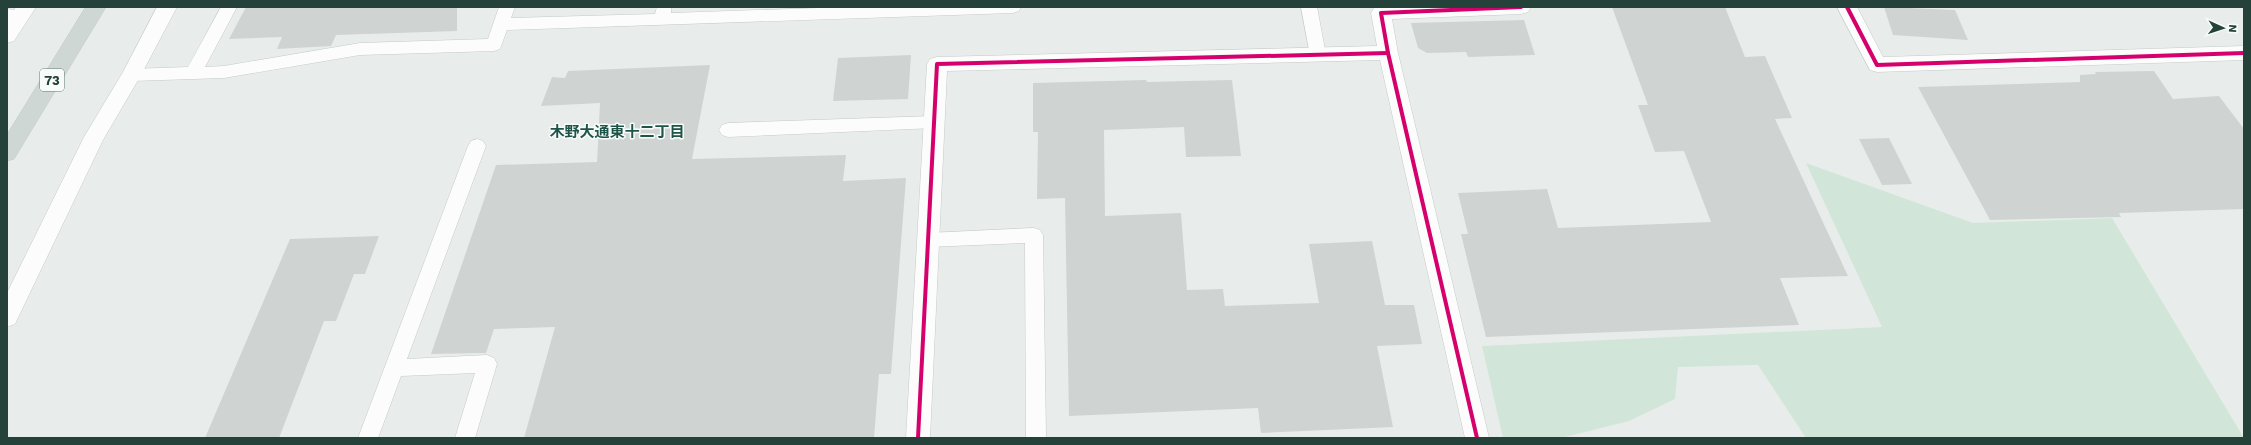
<svg xmlns="http://www.w3.org/2000/svg" width="2251" height="445" viewBox="0 0 2251 445" font-family="'Work Sans','Noto Sans JP',sans-serif">
	<style>
		.green { fill: #d1e6d8 }
		.building { fill: #cfd4d2 }
		.lines { fill: none; stroke-linecap: round; stroke-linejoin: round }
		.service-casing { stroke: #c5cac8; stroke-width: 1 }
		.minor-casing { stroke: #c5cac8; stroke-width: 1 }
		.primary-casing { stroke: #c3ccc9; stroke-width: 1 }
		.service { fill: #fcfcfc; fill-rule: evenodd }
		.minor { fill: #fcfcfc; fill-rule: evenodd }
		.primary { fill: #cfd7d5; fill-rule: evenodd }
		.cycleway-casing { stroke: #f7fbf9; stroke-width: 6 }
		.cycleway { stroke: #d6006c; stroke-width: 4 }
		.labels { text-anchor: middle; dominant-baseline: central; stroke-width: 3; stroke-linejoin: round; paint-order: stroke }
		.shield { fill: #f7fbf9; stroke: #637a73; stroke-width: 1 }
		.shield-label { font-size: 13px; font-weight: bold; fill: #24423a }
		.neighbourhood-label { font-size: 15px; font-weight: bold; fill: #1f5548; stroke: #f7fbf9 }
	</style>
	<rect width="100%" height="100%" fill="#e8edeb"/>
	<polygon class="green" points="1806,163 1973,223 2112,218 2244,438 1806,438 1758,365 1678,367 1675,399 1629,421 1561,438 1503,438 1482,346 1882,327"/>
	<g class="building">
		<polygon points="246,7 457,7 457,31 336,35 331,46 277,49 282,37 229,39"/>
		<polygon points="1612,7 1725,7 1745,57 1765,56 1792,118 1775,119 1848,276 1780,278 1799,325 1486,337 1461,234 1468,234 1458,193 1547,189 1558,228 1711,222 1684,151 1655,152 1638,105 1648,105"/>
		<polygon points="1884,7 1955,10 1968,40 1893,35"/>
		<polygon points="1524,20 1535,55 1468,57 1466,52 1427,53 1418,48 1411,23"/>
		<polygon points="911,55 908,99 833,101 838,58"/>
		<polygon points="710,65 692,159 846,155 843,181 906,178 891,374 879,374 874,438 524,438 555,327 494,329 486,353 431,354 496,165 597,162 600,103 541,106 552,77 565,78 568,71"/>
		<polygon points="2154,71 2173,99 2219,96 2244,129 2244,209 2119,213 2121,217 1990,220 1918,87 2080,82 2080,75 2096,74 2095,72"/>
		<polygon points="1146,80 1147,82 1232,80 1241,156 1186,157 1184,127 1104,130 1105,216 1181,213 1187,290 1223,289 1225,306 1319,303 1309,244 1372,241 1385,305 1414,305 1422,344 1377,346 1393,427 1261,433 1258,408 1069,416 1065,198 1037,199 1038,132 1033,132 1033,83"/>
		<polygon points="1889,138 1912,184 1882,185 1859,139"/>
		<polygon points="379,236 365,274 354,274 336,321 324,321 279,438 205,438 290,239"/>
	</g>
	<g class="lines">
		<defs>
			<g id="service">
				<polygon points="221,7 237,7 205,67 224,66 360,43 488,39 499,7 515,7 511,18 655,14 657,7 671,7 671,13 848,7 1021,7 1019,11 1013,13 507,30 500,49 494,51 360,55 224,78 131,81 125,79 123,75 125,71 131,69 188,67"/>
				<polygon points="1301,7 1317,7 1326,55 1324,59 1318,61 1312,59 1310,55"/>
				<polygon points="7,9 27,11 29,15 27,19 7,21"/>
				<polygon points="934,116 940,117 942,122 940,127 934,128 728,137 722,135 719,130 722,125 728,123"/>
				<polygon points="477,139 483,141 486,146 407,359 487,355 494,358 497,364 475,438 455,438 475,373 401,376 378,438 358,438 468,146 471,141"/>
				<polygon points="1034,228 1040,230 1043,235 1046,438 1026,438 1025,243 928,247 922,245 919,240 922,235 928,233"/>
			</g>
			<g id="minor">
				<polygon points="16,7 36,7 14,41 7,43 7,21"/>
				<polygon points="157,7 177,7 141,75 103,140 15,324 7,327 7,293 84,137 123,72"/>
				<polygon points="1378,7 1531,7 1528,12 1521,14 1392,19 1398,53 1489,438 1465,438 1380,60 947,71 930,438 906,438 927,64 930,59 937,57 1377,46 1371,13 1374,8"/>
				<polygon points="1837,7 1857,7 1883,57 2244,46 2244,60 1877,72 1870,70"/>
			</g>
			<polygon id="primary" points="86,7 106,7 14,159 7,161 7,135"/>
		</defs>
		<use href="#service" class="service-casing"/>
		<use href="#minor" class="minor-casing"/>
		<use href="#primary" class="primary-casing"/>
		<use href="#service" class="service"/>
		<use href="#minor" class="minor"/>
		<use href="#primary" class="primary"/>
		<defs>
			<g id="cycleway">
				<polyline points="1847,7 1877,65 2244,53"/>
				<polyline points="918,438 937,64 1388,53"/>
				<polyline points="1477,438 1388,53 1381,13 1521,7"/>
			</g>
		</defs>
		<use href="#cycleway" class="cycleway-casing"/>
		<use href="#cycleway" class="cycleway"/>
	</g>
	<g class="labels">
		<rect class="shield" x="40" y="69" width="24" height="22" rx="3"/>
		<g class="shield-label">
			<text x="52" y="80">73</text>
		</g>
		<g class="neighbourhood-label">
			<text x="617" y="132">木野大通東十二丁目</text>
		</g>
	</g>
	<rect width="2251" height="445" fill="none" stroke="#24423a" stroke-width="16"/>
	<g transform="translate(2223 28) rotate(93)" stroke="#f7fbf9" stroke-width="3" paint-order="stroke">
	<path d="M0-3L7 15L0 10L-7 15Z" fill="#24423a"/>
	<text y="-6" font-size="11" font-weight="bold" text-anchor="middle" fill="#24423a">N</text>
	</g>
</svg>
